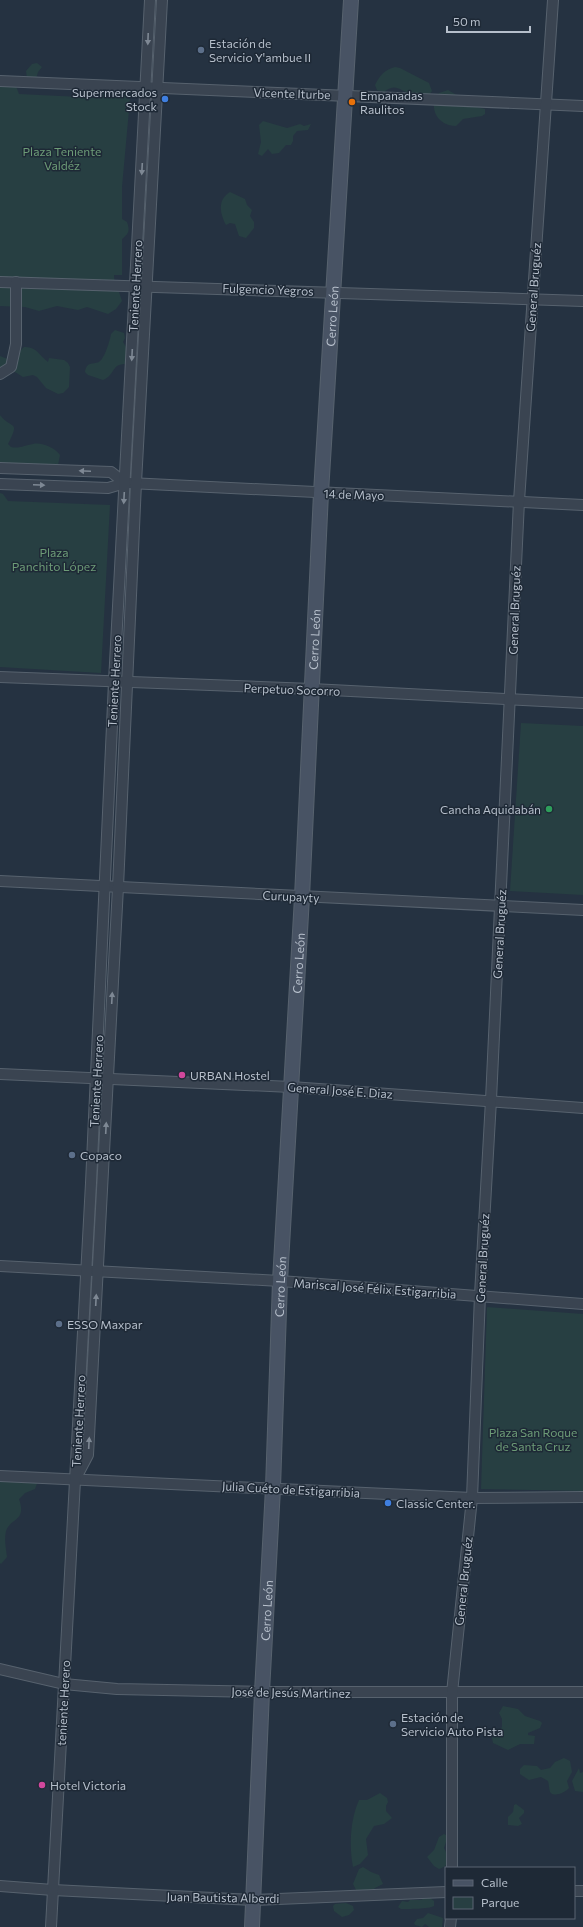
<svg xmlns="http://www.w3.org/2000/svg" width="583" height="1927" viewBox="0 0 583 1927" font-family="Commissioner,sans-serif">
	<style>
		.green { fill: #273f42 }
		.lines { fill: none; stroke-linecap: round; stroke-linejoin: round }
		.street-casing { stroke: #57626e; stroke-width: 12 }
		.secondary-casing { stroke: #57626e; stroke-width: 16 }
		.street { stroke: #3a4451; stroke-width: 10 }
		.secondary { stroke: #485364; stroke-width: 14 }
		.oneway { fill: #7e8894 }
		.service-dot { fill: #5c6f8a; stroke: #1e2936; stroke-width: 1.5 }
		.shop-dot { fill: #3f7fe0; stroke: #1e2936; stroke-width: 1.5 }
		.food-dot { fill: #e8710a; stroke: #1e2936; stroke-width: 1.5 }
		.leisure-dot { fill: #2e9e5b; stroke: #1e2936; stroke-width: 1.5 }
		.hotel-dot { fill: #d1479c; stroke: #1e2936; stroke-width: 1.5 }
		.labels { text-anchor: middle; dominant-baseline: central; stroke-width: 3; stroke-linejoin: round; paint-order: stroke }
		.poi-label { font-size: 12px; fill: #b6bfcb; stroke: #1e2936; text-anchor: start }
		.street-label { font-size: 12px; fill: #b6bfcb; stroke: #1e2936 }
		.park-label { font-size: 12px; fill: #6d9c77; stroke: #1e2936 }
	</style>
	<rect width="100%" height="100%" fill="#253241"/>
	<g class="green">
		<polygon points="37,63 42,67 38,72 36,79 27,79 26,71 32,64"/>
		<path d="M395 67 400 68 429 83 432 91 429 95C423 95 415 96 410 94 399 90 396 83 384 92L377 90 375 85C380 75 384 70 395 67Z"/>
		<path d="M0 84 16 86 19 94 101 98 99 94 101 90 111 89 124 93 127 99H130L122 187V219L127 222C130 230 129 234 122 239V275H114L115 290 119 292 122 301 116 309 108 314 87 307 78 310 57 306 39 311 25 307 0 306Z"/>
		<path d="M448 90 465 100 472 106 485 109V114L482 116 463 119 456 126C438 126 427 108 439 93Z"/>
		<polygon points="263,121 287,128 300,124 304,126 311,124 308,130 297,131 293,136 293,141 291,145 286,145 279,153 272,154 268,149 262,156 258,154 261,142 259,125"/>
		<path d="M230 192 245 199 247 205 252 210 250 216 254 222V228L246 238 239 236 235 224 230 223 226 225C220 213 217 200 230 192Z"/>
		<path d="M115 330 124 333 125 338 123 342 128 350 135 347 139 349V353L135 358 138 362C132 364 125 363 119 365 113 367 112 377 103 380L88 375 85 372C87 361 92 365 99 362 105 358 110 340 111 334Z"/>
		<path d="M24 347C36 346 39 355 48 362L49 358 64 360 68 363 70 367 69 387 63 393 58 394 46 388 37 377 33 375 23 377 15 372 0 370V356L10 360Z"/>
		<path d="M0 415C11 430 21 419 8 444L11 447C20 449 25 445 33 444 42 442 55 448 60 455L58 465 54 467 0 464Z"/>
		<polygon points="0,493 3,494 8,501 110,505 101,673 0,667"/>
		<polygon points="521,723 583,726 583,895 510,891"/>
		<polygon points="487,1307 583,1314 583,1491 481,1489"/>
		<path d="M0 1476 38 1481 35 1489 25 1493 19 1499C27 1522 11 1517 6 1531 4 1540 6 1548 7 1557L1 1564 0 1563Z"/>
		<polygon points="503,1706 518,1709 525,1716 540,1721 542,1723 540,1728 528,1733 528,1735 535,1736 534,1744 520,1744 508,1750 493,1743 492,1738 502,1727 502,1719 499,1713"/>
		<path d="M564 1758 570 1761 572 1772 567 1781 569 1788C566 1792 554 1798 550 1792 549 1789 549 1784 548 1781L541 1777 529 1780 520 1774V1769L524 1765 537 1766 541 1770 550 1768 555 1762Z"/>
		<polygon points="579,1768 580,1773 583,1772 583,1792 575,1791 572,1781"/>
		<path d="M380 1793 387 1798 388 1802 386 1806V1811L392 1818 384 1824 374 1826 366 1839 368 1855 360 1864 353 1867C349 1846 350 1820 359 1800H367Z"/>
		<polygon points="516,1804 524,1810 524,1813 519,1818 522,1824 518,1826 508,1825 508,1817 513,1812 514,1805"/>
		<path d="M444 1834 448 1836 444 1848C448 1856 452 1865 439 1869L434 1866 427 1857 434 1850 439 1837Z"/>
		<polygon points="363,1867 371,1872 379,1875 383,1884 375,1888 372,1891 357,1892 353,1884 359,1869"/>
		<path d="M425 1897H429L434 1901V1906C429 1909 408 1909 401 1909L398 1907 402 1901 408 1902 410 1900H421Z"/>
		<polygon points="346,1903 353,1906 354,1910 349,1915 342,1917 334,1911 333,1906 335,1904"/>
		<polygon points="428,1913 443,1918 442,1927 429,1927 425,1924 422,1927 415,1925 414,1923 417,1919 423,1918"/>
	</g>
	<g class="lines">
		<defs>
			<g id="street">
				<polyline points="0,81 583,106"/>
				<polyline points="0,282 583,301"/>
				<polyline points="0,374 11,367 16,344 16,282"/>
				<polyline points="0,468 111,472 125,483 108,488 0,484"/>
				<polyline points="129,483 583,505"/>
				<polyline points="0,677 312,689 583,703"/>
				<polyline points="0,881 583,910"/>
				<polyline points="0,1074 291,1087 583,1108"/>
				<polyline points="0,1266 280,1281 583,1304"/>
				<polyline points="0,1476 472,1498 583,1497"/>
				<polyline points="77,1476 88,1455 118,887 136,483 162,0"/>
				<polyline points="0,1669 64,1684 117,1689 262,1692 583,1692"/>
				<polyline points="452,1868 452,1693 472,1498 480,1295 491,1100 519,501 553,0"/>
				<polyline points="0,1886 53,1890 253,1900 446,1892"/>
				<polyline points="574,1891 583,1891"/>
				<polyline points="51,1927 91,1183 114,682 150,0"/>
				<polyline points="450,1927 451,1918"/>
			</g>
			<g id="secondary">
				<path id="s1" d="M252 1927 262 1692 273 1488 280 1281 302 897 321 493 351 0"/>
			</g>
		</defs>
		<use href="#street" class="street-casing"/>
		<use href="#secondary" class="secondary-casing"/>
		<use href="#street" class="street"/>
		<use href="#secondary" class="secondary"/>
	</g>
	<defs><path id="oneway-solid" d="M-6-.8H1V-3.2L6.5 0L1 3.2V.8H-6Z"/></defs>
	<g class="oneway">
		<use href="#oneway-solid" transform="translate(148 39) rotate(92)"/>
		<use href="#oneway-solid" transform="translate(142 169) rotate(93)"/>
		<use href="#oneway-solid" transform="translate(132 355) rotate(93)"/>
		<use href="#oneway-solid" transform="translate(85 471) rotate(-178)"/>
		<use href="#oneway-solid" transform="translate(39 485) rotate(2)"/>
		<use href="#oneway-solid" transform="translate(124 498) rotate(93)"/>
		<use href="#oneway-solid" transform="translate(112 998) rotate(-87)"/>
		<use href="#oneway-solid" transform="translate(106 1128) rotate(-87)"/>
		<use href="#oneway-solid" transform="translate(96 1300) rotate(-87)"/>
		<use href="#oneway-solid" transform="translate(89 1443) rotate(-87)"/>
	</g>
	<g class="service-dot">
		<circle cx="201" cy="50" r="4"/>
		<circle cx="72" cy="1155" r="4"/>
		<circle cx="59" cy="1324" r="4"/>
		<circle cx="393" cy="1724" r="4"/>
	</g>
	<g class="shop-dot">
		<circle cx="165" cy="99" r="4"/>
		<circle cx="388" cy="1503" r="4"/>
	</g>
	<circle class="food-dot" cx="352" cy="102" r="4"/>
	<circle class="leisure-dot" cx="549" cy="809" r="4"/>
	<g class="hotel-dot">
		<circle cx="182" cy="1075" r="4"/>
		<circle cx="42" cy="1785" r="4"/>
	</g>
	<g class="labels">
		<g class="poi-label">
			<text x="209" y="43">Estación de<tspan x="209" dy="14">Servicio Y'ambue II</tspan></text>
			<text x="157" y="92" text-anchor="end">Supermercados<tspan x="157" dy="14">Stock</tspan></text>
			<text x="360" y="95">Empanadas<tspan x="360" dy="14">Raulitos</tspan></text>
			<text x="541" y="809" text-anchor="end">Cancha Aquidabán</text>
			<text x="190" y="1075">URBAN Hostel</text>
			<text x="80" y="1155">Copaco</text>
			<text x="67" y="1324">ESSO Maxpar</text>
			<text x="396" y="1503">Classic Center.</text>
			<text x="401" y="1717">Estación de<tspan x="401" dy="14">Servicio Auto Pista</tspan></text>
			<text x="50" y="1785">Hotel Victoria</text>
		</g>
		<g class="street-label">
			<text transform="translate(292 93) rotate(2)">Vicente Iturbe</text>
			<text transform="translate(135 286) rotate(-87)">Teniente Herrero</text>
			<text transform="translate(533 287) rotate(-86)">General Bruguéz</text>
			<text transform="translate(268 289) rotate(2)">Fulgencio Yegros</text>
			<text stroke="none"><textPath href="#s1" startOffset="1613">Cerro León</textPath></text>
			<text transform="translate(354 494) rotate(2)">14 de Mayo</text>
			<text transform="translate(514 610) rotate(-88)">General Bruguéz</text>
			<text stroke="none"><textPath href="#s1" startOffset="1289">Cerro León</textPath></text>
			<text transform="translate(114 681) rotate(-87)">Teniente Herrero</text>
			<text transform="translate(292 689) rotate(2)">Perpetuo Socorro</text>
			<text transform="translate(291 896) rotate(3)">Curupayty</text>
			<text transform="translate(499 934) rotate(-87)">General Bruguéz</text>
			<text stroke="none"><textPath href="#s1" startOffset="965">Cerro León</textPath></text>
			<text transform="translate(96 1081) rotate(-87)">Teniente Herrero</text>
			<text transform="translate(340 1090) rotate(4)">General José E. Diaz</text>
			<text transform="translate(482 1258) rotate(-87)">General Bruguéz</text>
			<text stroke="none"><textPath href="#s1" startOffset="641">Cerro León</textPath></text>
			<text transform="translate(375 1288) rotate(4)">Mariscal José Félix Estigarribia</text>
			<text transform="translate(78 1421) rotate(-87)">Teniente Herrero</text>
			<text transform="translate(291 1489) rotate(3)">Julia Cuéto de Estigarribia</text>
			<text transform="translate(463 1581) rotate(-84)">General Bruguéz</text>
			<text stroke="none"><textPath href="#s1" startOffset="317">Cerro León</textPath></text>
			<text transform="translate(291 1692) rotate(1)">José de Jesús Martinez</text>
			<text transform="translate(63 1703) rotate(-87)">teniente Herero</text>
			<text transform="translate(223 1897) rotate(1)">Juan Bautista Alberdi</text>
		</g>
		<g class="park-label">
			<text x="62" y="151">Plaza Teniente<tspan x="62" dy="14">Valdéz</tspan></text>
			<text x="54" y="552">Plaza<tspan x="54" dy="14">Panchito López</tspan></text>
			<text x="533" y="1432">Plaza San Roque<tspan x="533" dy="14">de Santa Cruz</tspan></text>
		</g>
	</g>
	<rect x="445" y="1867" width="130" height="52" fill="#1e2936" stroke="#5b6572"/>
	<rect x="453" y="1880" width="20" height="6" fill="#485364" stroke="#5b6572"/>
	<text x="481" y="1887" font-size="12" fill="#b6bfcb">Calle</text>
	<rect x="453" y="1897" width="20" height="12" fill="#273f42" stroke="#5b6572"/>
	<text x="481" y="1907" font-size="12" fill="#b6bfcb">Parque</text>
	<path d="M447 26v6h83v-6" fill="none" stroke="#b6bfcb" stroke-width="2"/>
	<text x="453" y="26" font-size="12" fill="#b6bfcb" stroke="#1e2936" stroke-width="3" paint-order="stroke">50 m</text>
</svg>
